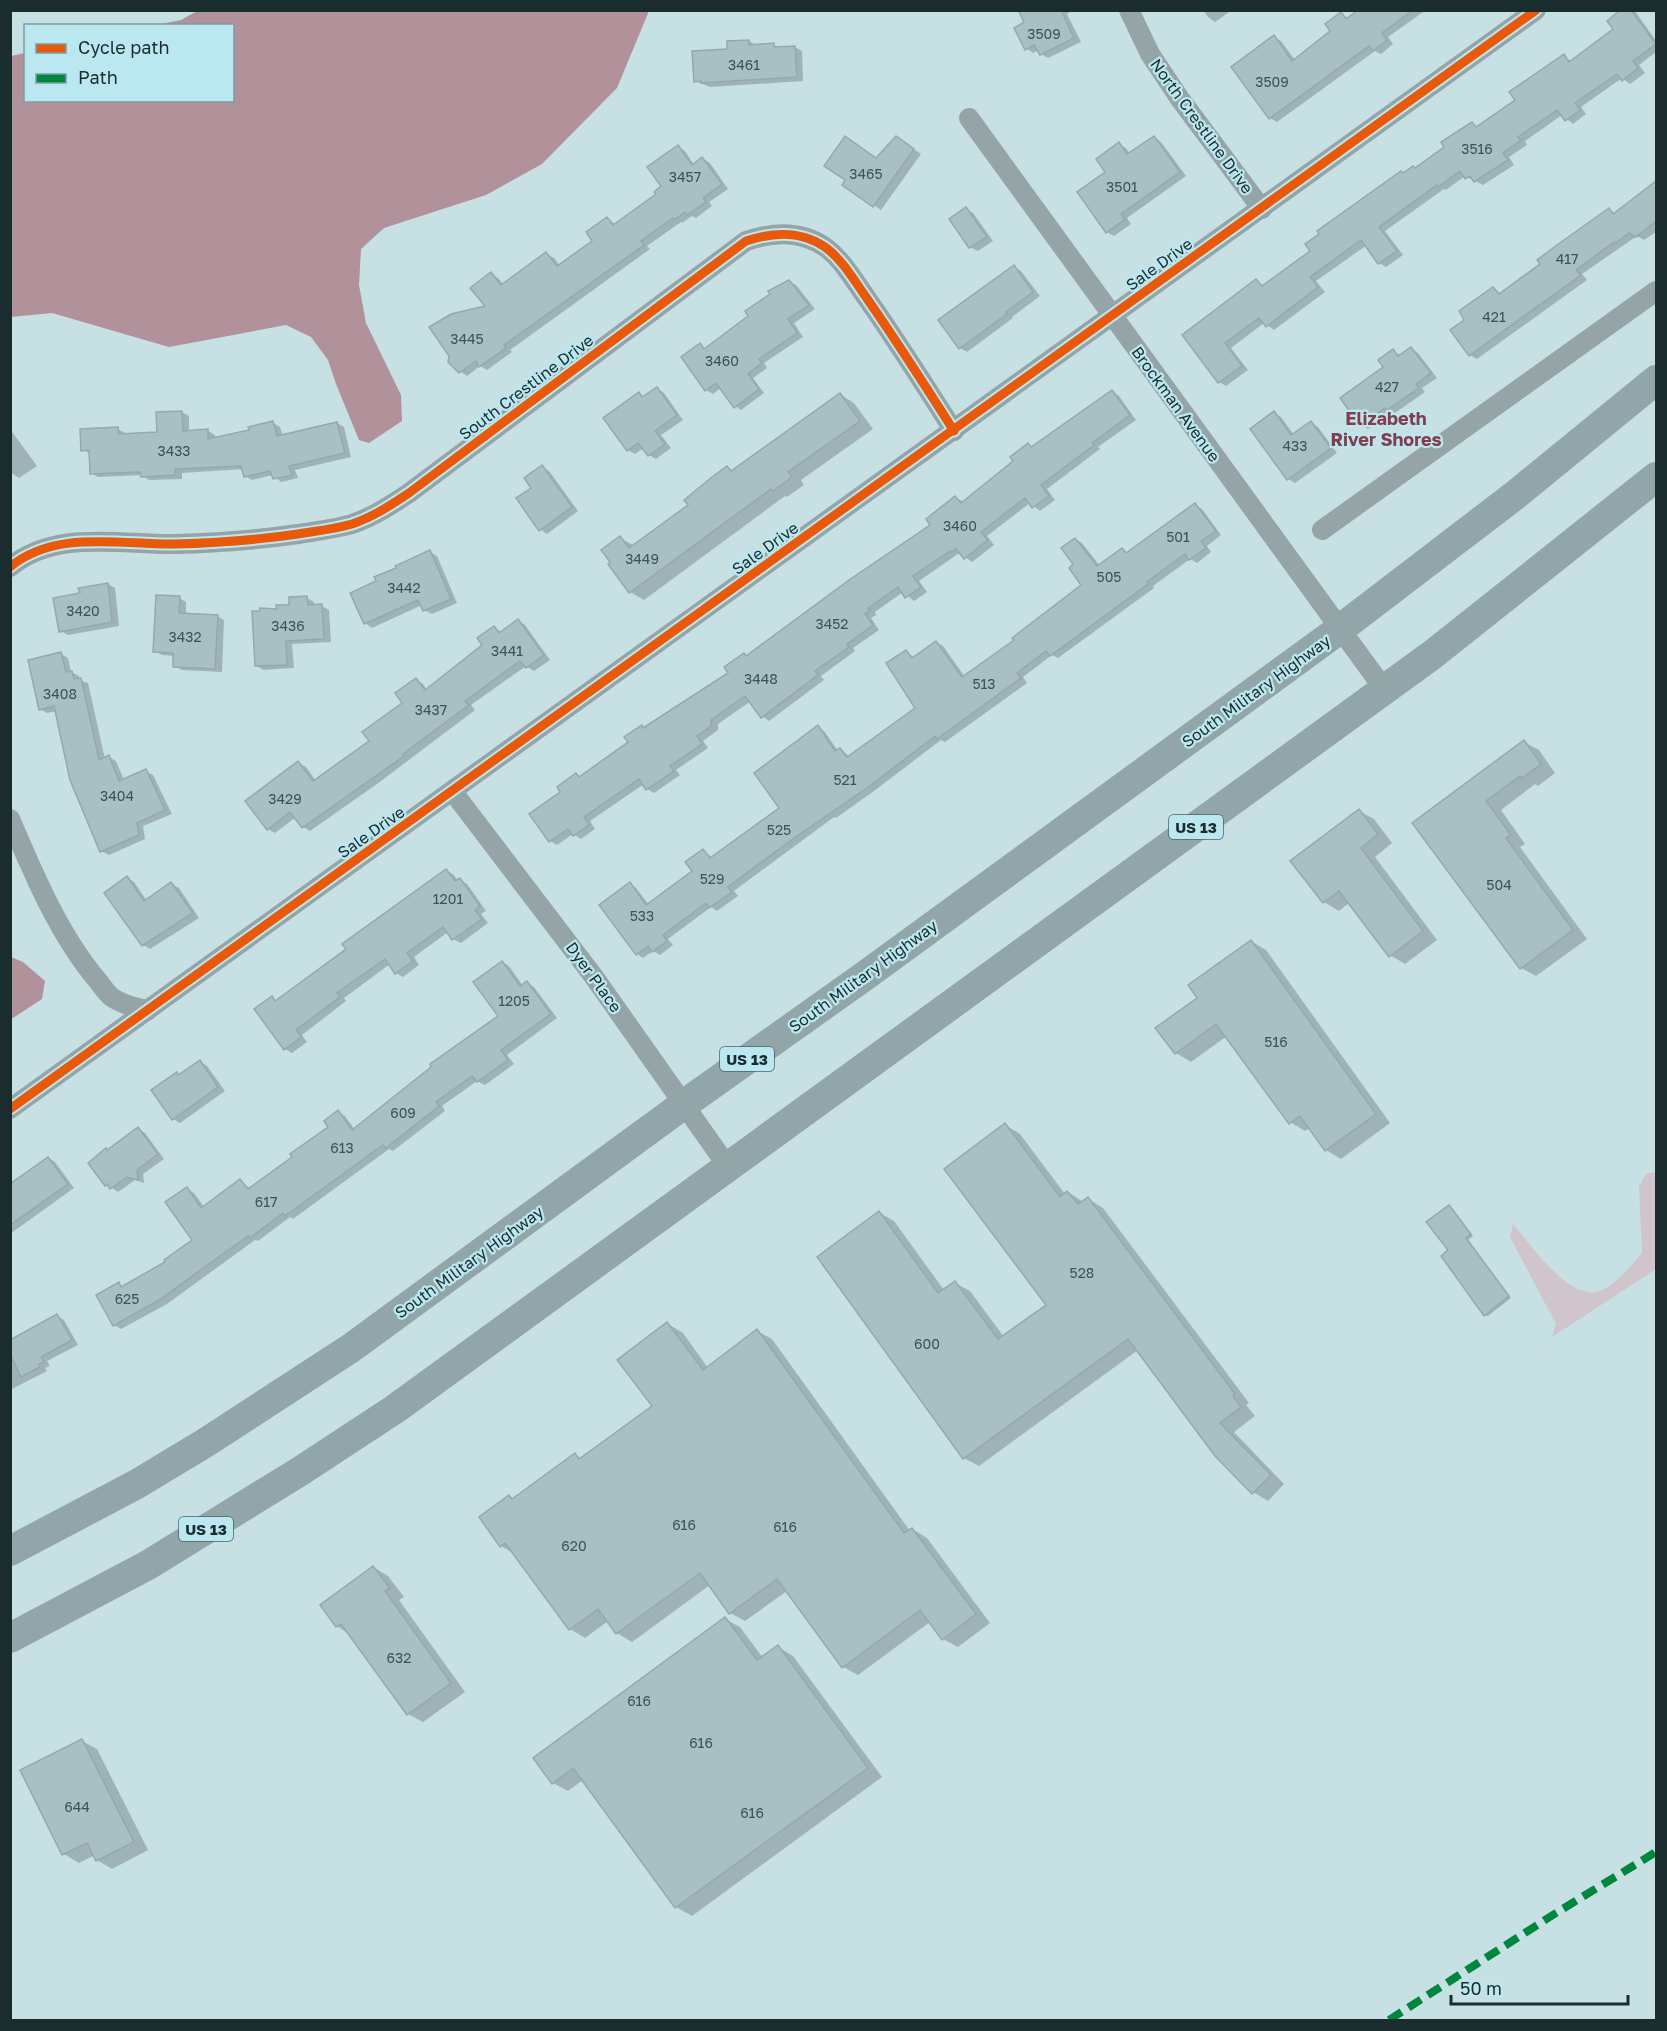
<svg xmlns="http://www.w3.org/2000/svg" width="1667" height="2031" viewBox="0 0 1667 2031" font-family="'Golos Text',sans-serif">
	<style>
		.green { fill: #cfc5ca }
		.water { fill: #b1929a }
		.shadow { fill: #0003 }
		.building { fill: #a8c0c4; stroke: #95a8ab; stroke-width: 1.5 }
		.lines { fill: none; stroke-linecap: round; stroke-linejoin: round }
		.street { stroke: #95a4a6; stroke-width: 20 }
		.primary { stroke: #92a5a8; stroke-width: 30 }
		.quiet { stroke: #00873e; stroke-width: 8; stroke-dasharray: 15 8; stroke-linecap: butt }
		.cycleway-casing { stroke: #bbe8f0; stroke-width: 13 }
		.cycleway { stroke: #e8590c; stroke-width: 9 }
		.labels { text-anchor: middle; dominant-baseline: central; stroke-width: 4.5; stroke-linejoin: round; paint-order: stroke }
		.number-label { font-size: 14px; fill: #3e5154 }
		.shield { fill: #bbe8f0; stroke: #4b6469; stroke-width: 1.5 }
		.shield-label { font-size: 15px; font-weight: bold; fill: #1b2c2f }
		.street-label { font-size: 16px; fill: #1b2c2f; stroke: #bbe8f0 }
		.neighbourhood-label { font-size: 18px; font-weight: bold; fill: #853d4c; stroke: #bbe8f0 }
	</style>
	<rect width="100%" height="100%" fill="#c7e0e4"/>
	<path class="green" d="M1656 1172V1269L1529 1352 1552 1337 1556 1324 1510 1237 1513 1224C1530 1244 1567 1298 1597 1292 1612 1289 1632 1265 1642 1253L1639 1186 1646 1174Z"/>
	<g class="water">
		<polygon points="197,11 649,11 617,88 542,164 486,195 384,228 361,249 359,285 366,323 401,395 402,421 369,443 359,440 336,384 328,360 311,337 286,325 169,347 52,313 11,317 11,56 25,53 26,100 232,100 232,26 156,25 181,20"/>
		<polygon points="11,957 23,962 45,981 42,999 13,1018 11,1018"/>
	</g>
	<g class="shadow">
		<polygon points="1020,10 1073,10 1067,14 1081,42 1048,58 1041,54 1039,50 1033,53 1026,48 1026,23"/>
		<polygon points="1203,10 1232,10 1215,22 1208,17"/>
		<polygon points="1360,10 1426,10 1388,37 1393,44 1381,54 1375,51 1277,122 1270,118 1274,37 1281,41 1295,60 1332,31 1341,14 1348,18"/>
		<polygon points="1623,10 1635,11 1656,41 1656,52 1639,65 1645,73 1630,84 1622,78 1581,107 1586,114 1573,124 1562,115 1525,141 1527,145 1509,157 1514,165 1483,185 1465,176 1446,190 1444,189 1385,231 1403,255 1386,267 1379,263 1367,245 1316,281 1325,292 1274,330 1264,323 1231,348 1248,370 1226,386 1219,382 1184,335 1256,281 1265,286 1312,251 1404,174 1416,169 1446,147 1472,124 1479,127 1517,101 1564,56 1572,62 1615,29"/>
		<polygon points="749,41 757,46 773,45 779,48 795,47 802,51 803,81 710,87 695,81 729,50"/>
		<polygon points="1154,137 1161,142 1186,176 1127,218 1131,224 1114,236 1107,232 1107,172 1119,144 1126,148 1130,154"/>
		<polygon points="903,142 921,154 881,210 844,185"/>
		<polygon points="678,147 685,151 694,165 703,159 710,163 728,189 709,202 712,206 696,218 692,216 682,223 681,222 647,246 650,249 510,350 512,352 487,370 480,366 467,376 460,371 487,307 491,274 498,278 504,285 546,254 554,258 560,266 594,241 607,218 616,225 658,194 663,187"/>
		<polygon points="1656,183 1656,232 1644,240 1637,236 1582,274 1587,280 1477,359 1470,355 1466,320 1493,289 1501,294 1543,265 1609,210 1616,214"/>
		<polygon points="966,209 973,213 993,241 978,251 970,247 952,219"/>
		<polygon points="1014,267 1021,271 1040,296 1012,317 1013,318 967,352 960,348"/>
		<polygon points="789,281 796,285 815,309 794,323 803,337 764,363 767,368 753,378 764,393 741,410 735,406 721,388 713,394 706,390 700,345 706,349 750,316"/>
		<polygon points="1411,349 1418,353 1437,378 1422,388 1425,392 1395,413 1392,411 1368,429 1361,425 1393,351 1400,355"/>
		<polygon points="657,388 664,393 683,420 661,435 671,448 656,459 649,455 644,448 635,454 628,450 605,418 639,394 644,397"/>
		<polygon points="1112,392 1119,396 1136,420 1098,447 1100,449 1047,489 1055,500 1040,511 1030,503 987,536 994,545 972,562 961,554 958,554 919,581 927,592 914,601 903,592 875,612 876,615 871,618 879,630 853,648 855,651 821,676 824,680 769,721 762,716 751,701 718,724 718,730 703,741 708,748 676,770 680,775 654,793 647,789 644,784 590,821 595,829 581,839 573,834 557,845 550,841 562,793 576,774 581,777 631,743 642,727 645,729 730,673 747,657 932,525 956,498 964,502 1015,461 1028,445 1033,448"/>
		<polygon points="841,395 854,403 873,429 801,480 804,485 787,497 785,496 644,600 630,592 620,538 633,545 690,506 727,468 734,471"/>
		<polygon points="182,412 189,416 189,432 208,431 215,435 215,439 251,431 273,423 280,427 283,436 337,423 344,427 351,457 295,470 298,478 281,482 273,475 252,480 245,476 244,469 182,473 182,479 149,480 142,475 98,477 91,473 91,454 83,450 118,429 125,433 125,435 159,433"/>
		<polygon points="1274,413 1281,417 1294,435 1311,423 1318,427 1337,453 1295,483 1288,479"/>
		<polygon points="10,429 37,466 19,478 10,472"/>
		<polygon points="542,467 549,471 578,511 547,534 540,529 534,488"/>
		<polygon points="1195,505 1202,509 1221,535 1207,546 1211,552 1197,563 1190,559 1153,586 1154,588 1058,658 1052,655 1023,677 1027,683 945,742 941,740 874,791 836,818 834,817 734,891 738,896 717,911 711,907 668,939 673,945 660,955 653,951 643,958 637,954 630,884 636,888 649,905 694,872 703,850 713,858 781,809 818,727 824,731 838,751 841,750 850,757 917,708 906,652 915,658 936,642 943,646 965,677 1016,641 1083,585 1075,565 1076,540 1082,543 1100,566 1122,549 1128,553"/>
		<polygon points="430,552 437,556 457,603 432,614 424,610 422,605 372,628 365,623 378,582"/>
		<polygon points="108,584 115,588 119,626 68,635 61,631 81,595"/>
		<polygon points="179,598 186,602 186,614 217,616 224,620 222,672 182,670 174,666 175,656 162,655 155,651"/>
		<polygon points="307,598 314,602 314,606 322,606 329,610 331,642 292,644 294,668 263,670 256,665 278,611"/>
		<polygon points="518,621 525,625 550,660 534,671 526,666 471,705 475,710 377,784 310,831 303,827 296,817 275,833 268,829 298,763 306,767 316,781 371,741 404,703 416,680 423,684 427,690 484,645 494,627 501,632"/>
		<polygon points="61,654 68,658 71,672 79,676 79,680 88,683 105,759 109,757 116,761 124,780 145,771 153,775 172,814 143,826 145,839 109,855 101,851 57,711 47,713 40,709"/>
		<polygon points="1524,742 1539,750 1555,773 1538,786 1535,784 1501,810 1525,844 1520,847 1587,939 1536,976 1521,968 1414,823"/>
		<polygon points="1359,811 1374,819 1392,843 1375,857 1437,940 1405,964 1390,955 1350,902 1339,911 1324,902"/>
		<polygon points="447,871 454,875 458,881 460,880 467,884 486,911 481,914 488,923 461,943 453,939 448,932 414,957 419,965 403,977 396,973 390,964 344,998 346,1001 302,1035 307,1042 292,1053 285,1049 272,998 278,1001"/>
		<polygon points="127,878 134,882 147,901 171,884 179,888 199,918 150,949 143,945"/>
		<polygon points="1251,941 1266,950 1390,1123 1341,1159 1326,1150 1310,1128 1305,1131 1290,1122 1227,1036 1191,1062 1176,1053 1199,998"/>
		<polygon points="502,962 509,966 523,986 527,983 534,987 557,1018 507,1055 514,1064 485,1085 477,1081 442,1106 445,1111 393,1151 389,1149 293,1219 290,1217 258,1241 255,1240 167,1304 121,1329 114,1325 119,1284 124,1287 168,1263 194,1240 187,1189 194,1193 204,1207 241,1181 250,1189 294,1158 330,1127 338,1112 345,1116 355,1130 500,1016"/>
		<polygon points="200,1062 207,1066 225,1091 180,1123 173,1119 177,1074 180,1076"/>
		<polygon points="1005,1125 1020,1134 1065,1194 1068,1192 1083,1202 1088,1199 1103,1208 1249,1403 1246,1405 1255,1416 1234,1432 1284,1484 1268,1501 1253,1492 1138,1350 979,1466 964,1458 880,1213 894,1221 944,1290 955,1283 970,1291 1004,1337 1048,1305"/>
		<polygon points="138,1129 145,1133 164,1159 143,1174 144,1183 135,1180 118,1192 106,1184 106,1149 108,1151"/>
		<polygon points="48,1158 55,1162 74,1188 10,1234 10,1185"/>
		<polygon points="1449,1207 1473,1236 1468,1240 1511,1298 1488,1316 1485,1315 1450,1251"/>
		<polygon points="57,1316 64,1320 78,1345 47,1361 50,1366 45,1368 47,1371 10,1390 10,1342"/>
		<polygon points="668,1324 683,1333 708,1368 757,1331 772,1339 910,1531 912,1529 927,1538 990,1623 958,1647 943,1639 930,1622 858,1675 843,1667 787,1591 745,1621 730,1613 710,1585 632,1642 617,1633 608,1621 585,1638 570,1629 515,1554 501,1546 509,1496 514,1499 575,1455 582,1459 654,1407"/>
		<polygon points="373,1567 388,1576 404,1597 399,1600 465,1692 423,1722 408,1714 349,1634 337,1626"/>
		<polygon points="725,1619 740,1627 763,1658 778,1647 793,1656 882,1777 692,1916 676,1907 583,1780 568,1791 553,1783"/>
		<polygon points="82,1741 97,1749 148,1850 112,1869 97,1860 95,1855 79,1863 64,1854 22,1771"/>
	</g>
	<g class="building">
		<polygon points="1018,10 1061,10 1074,38 1040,55 1034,45 1025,50 1014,28 1024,22"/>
		<polygon points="1358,10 1413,10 1382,33 1387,40 1373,51 1369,46 1269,119 1231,67 1274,35 1292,61 1330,31 1325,24 1341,12 1346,19"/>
		<polygon points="1620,10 1631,10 1656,44 1633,61 1638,68 1622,81 1617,74 1575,103 1580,110 1565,121 1557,110 1518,137 1521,140 1503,153 1508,160 1474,182 1470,176 1465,179 1460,171 1438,187 1437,185 1379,227 1397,251 1378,264 1361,240 1310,277 1318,287 1266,327 1259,318 1225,343 1242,366 1218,383 1182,335 1256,279 1262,286 1310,251 1305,244 1319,234 1317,231 1401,171 1403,173 1413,166 1415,168 1444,147 1441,142 1472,122 1476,127 1515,100 1509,92 1564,54 1569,62 1613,29 1607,21"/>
		<polygon points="749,40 749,45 774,43 774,47 795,46 797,77 701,83 701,81 694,82 692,51 727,49 727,41"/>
		<polygon points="845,136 876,158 896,136 914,149 873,207 842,185 845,180 824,166"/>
		<polygon points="1154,136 1180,172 1121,214 1125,219 1106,233 1077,192 1105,172 1096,159 1119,142 1127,154"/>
		<polygon points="678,145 692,165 702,157 722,184 703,198 706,202 687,215 685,212 674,220 673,218 641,241 644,245 504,345 506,348 479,367 476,361 459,373 448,362 449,356 429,327 451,314 485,306 470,288 491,272 501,285 546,252 557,266 592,241 586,232 607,217 613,225 656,194 654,192 661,186 647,167"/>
		<polygon points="1656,181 1656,221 1636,237 1629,233 1615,244 1614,242 1576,270 1581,275 1469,356 1450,330 1464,320 1459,311 1493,287 1499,294 1540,264 1537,260 1557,245 1609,208 1613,214"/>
		<polygon points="966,207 987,237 969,248 949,219"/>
		<polygon points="1014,265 1033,292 1006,312 1007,314 959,349 938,320"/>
		<polygon points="789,280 809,305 788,319 797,333 759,359 762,363 748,374 759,389 734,408 716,383 705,391 681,357 700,343 704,349 748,316 745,311 770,294 768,291"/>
		<polygon points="1411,347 1431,373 1416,384 1419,388 1387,410 1385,408 1360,426 1340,398 1383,367 1378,360 1393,349 1398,356"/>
		<polygon points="657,387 677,415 655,431 665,444 648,456 638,443 627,451 603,418 639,392 642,397"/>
		<polygon points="1112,390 1130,415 1092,443 1094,445 1041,485 1049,496 1032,508 1025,498 981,532 988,540 964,559 956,549 951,552 950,551 913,576 921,587 905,598 898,587 868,608 870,610 865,614 873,625 847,644 849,647 815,671 818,675 761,718 745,696 711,720 711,726 697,736 702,744 670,766 674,771 646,790 639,779 584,817 589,825 573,836 568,829 549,842 529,814 560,792 557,787 576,773 579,777 628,742 624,737 642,725 643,728 728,673 724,667 744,653 746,656 849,580 930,525 926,519 955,496 961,503 1013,461 1010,457 1028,443 1031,447"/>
		<polygon points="840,393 860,421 788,472 792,477 773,491 771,489 629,593 608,564 610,562 601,550 620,536 629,548 688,505 684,500 712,477 727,466 731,471"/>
		<polygon points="182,411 183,431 208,429 208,439 249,430 248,427 273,421 277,436 337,422 345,453 289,466 292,475 273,479 270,471 244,477 241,466 175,469 175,475 141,477 140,472 90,474 89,450 81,451 80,429 118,427 119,434 157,432 156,412"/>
		<polygon points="1274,411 1291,435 1311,421 1331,448 1287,480 1250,429"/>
		<polygon points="542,465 572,507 539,531 516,498 531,488 524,478"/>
		<polygon points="1195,503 1216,531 1201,541 1206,548 1189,560 1185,554 1147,582 1148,584 1050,656 1046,651 1017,673 1021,678 937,739 935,736 867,788 794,838 728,887 732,892 709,908 706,903 663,935 667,941 652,952 648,946 636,955 599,905 630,882 646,905 692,871 685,862 703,849 710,858 779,808 754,773 818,725 835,751 840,748 847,757 915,708 886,663 906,650 912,658 936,641 962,677 1014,640 1012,638 1081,585 1069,568 1073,564 1061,548 1075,538 1097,566 1122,548 1126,553"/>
		<polygon points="430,550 451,599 423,611 418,600 364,624 350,593 376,581 374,577 396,568 395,566"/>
		<polygon points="108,583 112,622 59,632 53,598 80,593 78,588"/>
		<polygon points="156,595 180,596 179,613 218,615 215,669 173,667 173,653 153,652"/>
		<polygon points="307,596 308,605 322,604 324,639 286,641 287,665 255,666 252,611 259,611 260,608 277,609 276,605 289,605 289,597"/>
		<polygon points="518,619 544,655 526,668 520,661 465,701 469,705 403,754 404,756 302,828 290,812 267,830 245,801 298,761 313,781 369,741 362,732 402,703 395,693 416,678 425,690 482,645 477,638 494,626 499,633"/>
		<polygon points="61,652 66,672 72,671 74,679 81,678 99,760 109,755 119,781 146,769 165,810 137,823 139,835 100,852 70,780 54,706 39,710 28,660"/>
		<polygon points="1524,740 1541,764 1522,778 1520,776 1486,801 1511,835 1506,838 1573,930 1520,969 1412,823"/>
		<polygon points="1359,809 1378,834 1361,848 1423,931 1389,957 1339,891 1323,903 1290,861"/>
		<polygon points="446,869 455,881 460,878 480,906 475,910 482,919 452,940 443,927 407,953 413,961 395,974 385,959 337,993 340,997 296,1030 301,1037 284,1050 254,1009 272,996 275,1001 346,949 342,944"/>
		<polygon points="127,876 144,901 171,882 193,913 142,946 104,893"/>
		<polygon points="1251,940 1376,1114 1325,1151 1300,1116 1289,1124 1216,1024 1175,1054 1155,1028 1197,998 1188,985"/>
		<polygon points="502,961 520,986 527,981 551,1014 501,1050 508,1060 477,1082 472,1076 436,1102 439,1106 386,1148 383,1145 285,1216 283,1213 250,1238 248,1236 159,1300 113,1326 96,1295 119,1282 121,1287 165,1262 164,1260 192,1240 165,1202 187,1187 201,1208 240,1179 248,1189 292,1157 290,1154 328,1127 324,1121 338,1110 352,1130 431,1067 430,1064 498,1016 473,982"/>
		<polygon points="200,1060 218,1087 172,1120 151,1090 177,1072 178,1075"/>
		<polygon points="1005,1123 1060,1197 1067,1191 1078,1204 1088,1197 1235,1394 1233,1396 1241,1407 1220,1423 1271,1475 1252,1494 1215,1456 1128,1339 963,1459 817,1257 879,1211 938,1293 955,1281 998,1339 1046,1305 944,1169"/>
		<polygon points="138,1127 158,1154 137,1170 138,1180 127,1177 110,1189 107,1184 105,1186 88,1163 106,1148 107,1150"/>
		<polygon points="48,1157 68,1184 10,1225 10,1184"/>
		<polygon points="1449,1205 1471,1234 1466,1238 1509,1296 1484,1316 1441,1256 1448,1250 1426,1222"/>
		<polygon points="57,1314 72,1340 41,1357 44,1362 39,1364 40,1367 21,1377 10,1354 10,1340"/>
		<polygon points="667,1322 703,1370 757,1329 904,1533 912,1528 976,1614 942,1640 920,1610 842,1668 777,1579 729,1614 700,1573 616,1634 598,1609 569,1630 505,1543 500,1547 479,1517 509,1495 512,1499 575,1453 579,1459 652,1406 617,1360"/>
		<polygon points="373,1566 390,1588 385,1591 451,1683 407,1715 341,1624 336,1627 320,1605"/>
		<polygon points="725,1617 757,1660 778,1645 868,1768 675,1908 573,1768 552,1784 533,1758"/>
		<polygon points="82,1739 134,1842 96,1861 87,1843 62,1855 20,1770"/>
	</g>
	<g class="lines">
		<g class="street">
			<polyline points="1129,10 1150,54 1180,99 1262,209"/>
			<polyline points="969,118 1384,689"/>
			<polyline points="1322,530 1656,291"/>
			<path d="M10 567C56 529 121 545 175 544 216 543 257 540 298 534 316 531 335 529 352 524 373 517 391 505 409 493L746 241C773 232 800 230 825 247 843 260 855 282 868 300 898 343 926 387 954 431"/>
			<polyline points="453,792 594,977 728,1167"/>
			<path d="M10 819C34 875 59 935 98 981 103 987 107 994 113 998 124 1005 136 1008 148 1010"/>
			<polyline points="10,1109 1536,10"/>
		</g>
		<g class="primary">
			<polyline points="10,1551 137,1484 205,1443 351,1348 683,1105 866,975 1340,629 1514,496 1656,380"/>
			<polyline points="10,1638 148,1565 299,1472 395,1409 1432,655 1656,477"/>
		</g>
		<polyline class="quiet" points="1389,2020 1556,1913 1656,1852"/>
		<defs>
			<g id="cycleway">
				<path d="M10 567C56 529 121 545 175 544 216 543 257 540 298 534 316 531 335 529 352 524 373 517 391 505 409 493L746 241C773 232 800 230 825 247 843 260 855 282 868 300 898 343 926 387 954 431"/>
				<polyline points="10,1109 1536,10"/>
			</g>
		</defs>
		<use href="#cycleway" class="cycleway-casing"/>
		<use href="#cycleway" class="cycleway"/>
	</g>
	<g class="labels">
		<g class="number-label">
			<text x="1044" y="33">3509</text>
			<text x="744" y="64">3461</text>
			<text x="1272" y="81">3509</text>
			<text x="1477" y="148">3516</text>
			<text x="866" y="173">3465</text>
			<text x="685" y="176">3457</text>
			<text x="1122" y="186">3501</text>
			<text x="1567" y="258">417</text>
			<text x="1494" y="316">421</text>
			<text x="467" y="338">3445</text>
			<text x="722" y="360">3460</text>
			<text x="1387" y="386">427</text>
			<text x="1295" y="445">433</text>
			<text x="174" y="450">3433</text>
			<text x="960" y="525">3460</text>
			<text x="1178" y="536">501</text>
			<text x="642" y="558">3449</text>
			<text x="1109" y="576">505</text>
			<text x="404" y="587">3442</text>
			<text x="83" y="610">3420</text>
			<text x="832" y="623">3452</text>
			<text x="288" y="625">3436</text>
			<text x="185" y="636">3432</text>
			<text x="507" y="650">3441</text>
			<text x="761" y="678">3448</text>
			<text x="984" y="683">513</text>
			<text x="60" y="693">3408</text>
			<text x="431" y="709">3437</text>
			<text x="845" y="779">521</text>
			<text x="117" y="795">3404</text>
			<text x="285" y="798">3429</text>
			<text x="779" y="829">525</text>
			<text x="712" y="878">529</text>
			<text x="1499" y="884">504</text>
			<text x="448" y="898">1201</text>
			<text x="642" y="915">533</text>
			<text x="514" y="1000">1205</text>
			<text x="1276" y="1041">516</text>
			<text x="403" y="1112">609</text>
			<text x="342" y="1147">613</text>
			<text x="266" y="1201">617</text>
			<text x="1082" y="1272">528</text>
			<text x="127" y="1298">625</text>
			<text x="927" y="1343">600</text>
			<text x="684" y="1524">616</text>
			<text x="785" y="1526">616</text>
			<text x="574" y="1545">620</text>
			<text x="399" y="1657">632</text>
			<text x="639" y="1700">616</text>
			<text x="701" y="1742">616</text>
			<text x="77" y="1806">644</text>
			<text x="752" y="1812">616</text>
		</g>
		<g class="shield">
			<rect x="1169" y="815" width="54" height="24" rx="4.5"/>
			<rect x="720" y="1047" width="54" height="24" rx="4.5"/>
			<rect x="179" y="1517" width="54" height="24" rx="4.5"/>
		</g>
		<g class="shield-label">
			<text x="1196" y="827">US 13</text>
			<text x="747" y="1059">US 13</text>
			<text x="206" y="1529">US 13</text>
		</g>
		<g class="street-label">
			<text transform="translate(1202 126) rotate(54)">North Crestline Drive</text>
			<text transform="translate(1159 264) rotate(-36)">Sale Drive</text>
			<text transform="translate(526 387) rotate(-37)">South Crestline Drive</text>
			<text transform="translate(1176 404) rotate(54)">Brockman Avenue</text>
			<text transform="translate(765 548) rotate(-36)">Sale Drive</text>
			<text transform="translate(1256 691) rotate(-36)">South Military Highway</text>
			<text transform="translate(371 832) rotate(-35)">Sale Drive</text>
			<text transform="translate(863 976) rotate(-36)">South Military Highway</text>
			<text transform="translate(594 977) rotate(54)">Dyer Place</text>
			<text transform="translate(469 1262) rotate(-36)">South Military Highway</text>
		</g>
		<g class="neighbourhood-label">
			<text x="1386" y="418">Elizabeth<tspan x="1386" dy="21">River Shores</tspan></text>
		</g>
	</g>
	<rect width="1667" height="2031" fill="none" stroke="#1b2c2f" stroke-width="24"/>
	<rect x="24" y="24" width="210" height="78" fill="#bbe8f0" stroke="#7b9da3" stroke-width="1.5"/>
	<rect x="36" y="44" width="30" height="9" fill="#e8590c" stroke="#7b9da3" stroke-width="1.5"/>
	<text x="78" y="54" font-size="18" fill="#1b2c2f">Cycle path</text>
	<rect x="36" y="74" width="30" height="9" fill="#00873e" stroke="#7b9da3" stroke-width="1.5"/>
	<text x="78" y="84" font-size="18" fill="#1b2c2f">Path</text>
	<path d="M1451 1995v9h177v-9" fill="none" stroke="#1b2c2f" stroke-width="3"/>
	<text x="1460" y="1995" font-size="18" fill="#1b2c2f" stroke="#bbe8f0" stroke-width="4.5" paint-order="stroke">50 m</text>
</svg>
